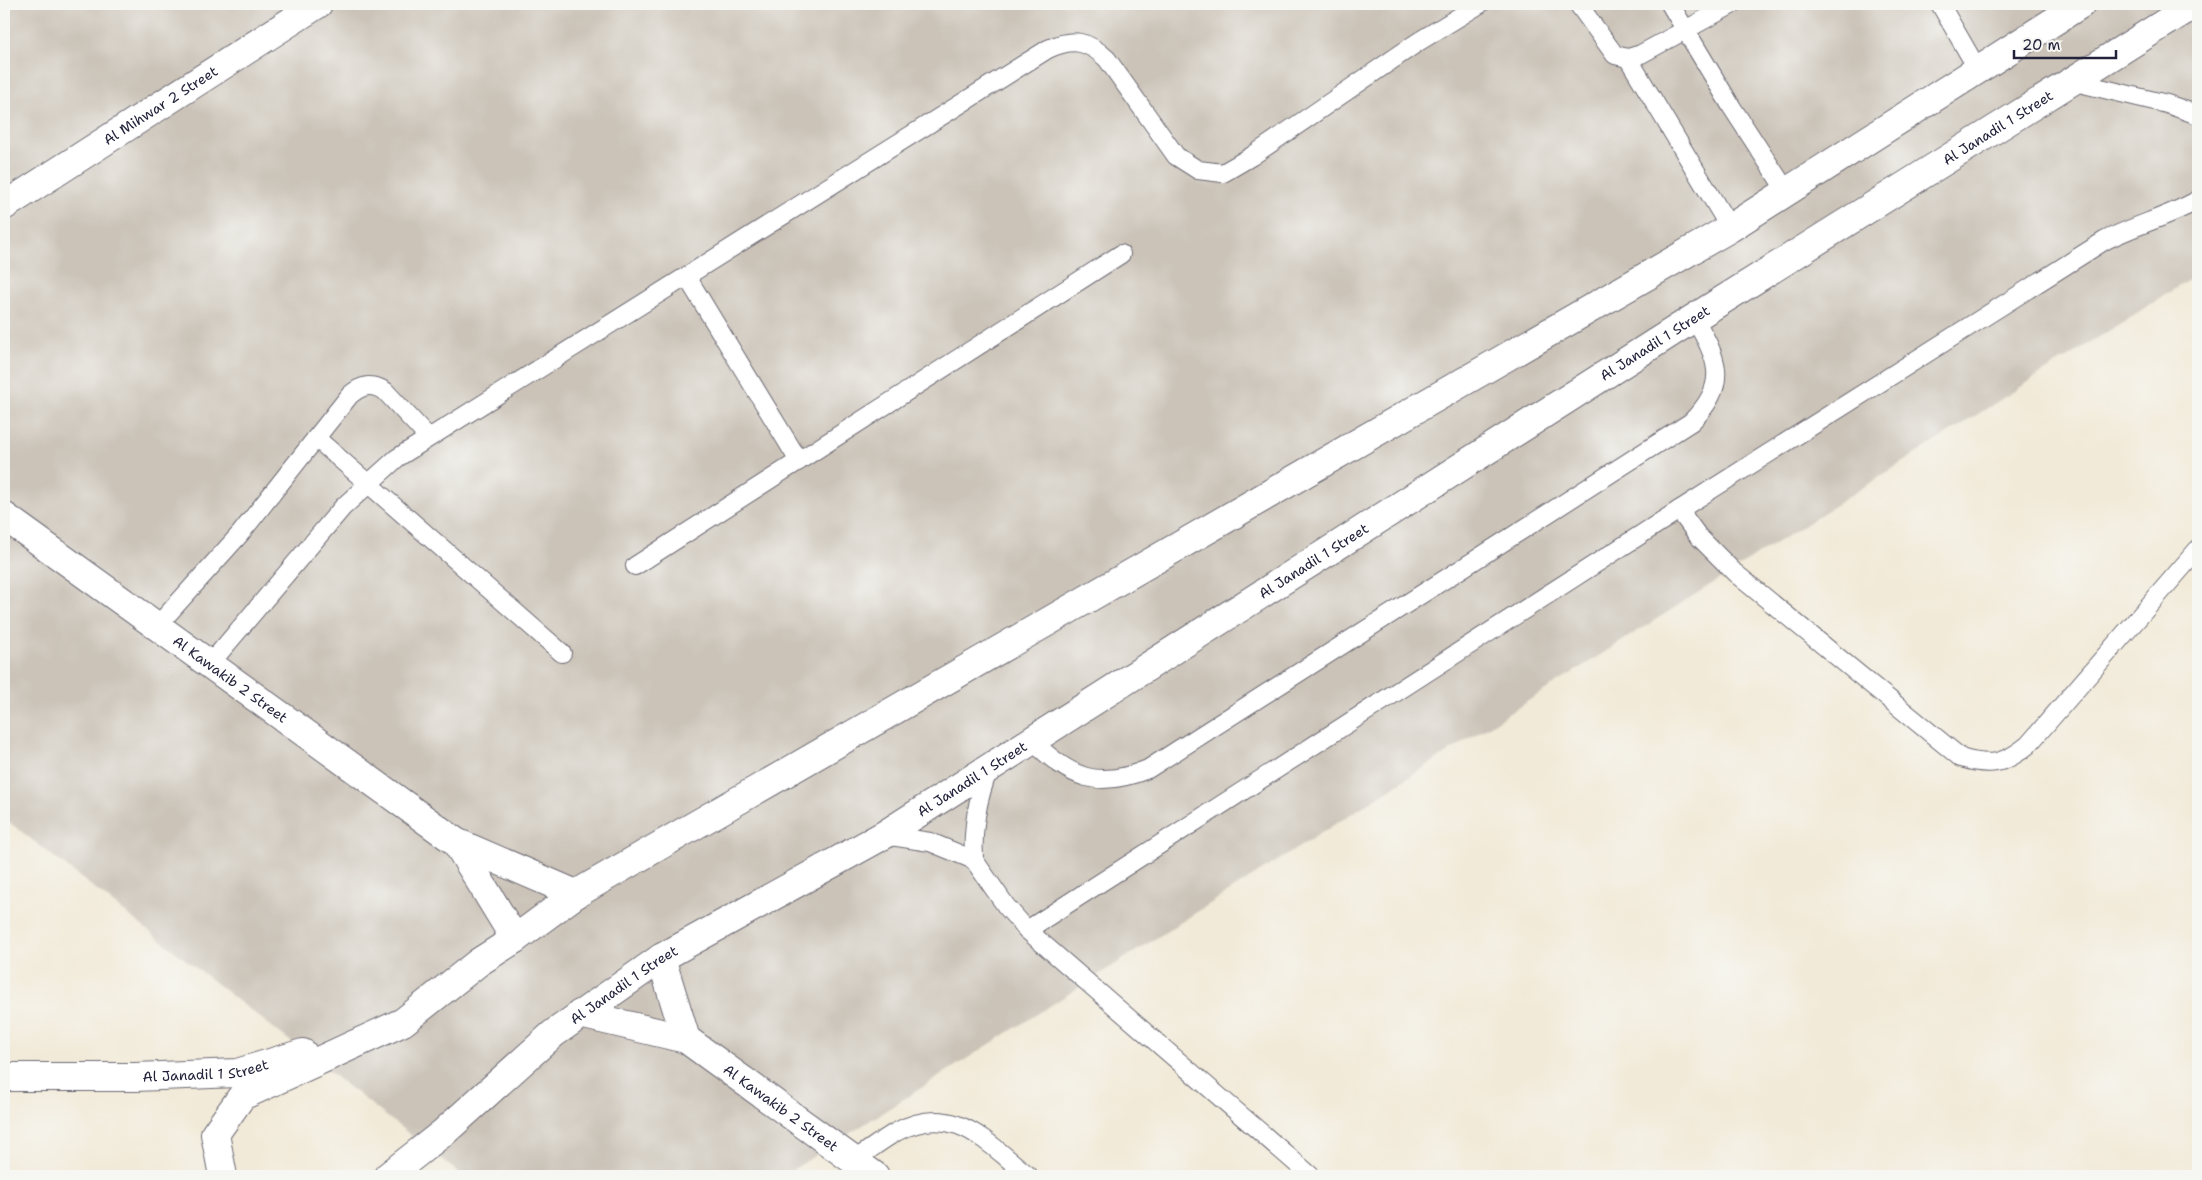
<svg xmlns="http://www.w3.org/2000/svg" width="2202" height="1180" viewBox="0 0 2202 1180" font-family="'Shantell Sans',sans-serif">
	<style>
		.industrial { fill: #cbc3b8 }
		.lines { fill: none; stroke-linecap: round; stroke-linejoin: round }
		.lane-casing { stroke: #6b6872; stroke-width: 20 }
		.street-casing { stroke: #6b6872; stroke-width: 30 }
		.lane { stroke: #fff; stroke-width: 18 }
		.street { stroke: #fff; stroke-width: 28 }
		.labels { text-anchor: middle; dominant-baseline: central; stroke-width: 4.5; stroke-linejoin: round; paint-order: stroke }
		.street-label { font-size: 14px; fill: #22223b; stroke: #f6f6f2 }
	</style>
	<rect width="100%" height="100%" fill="#f6f6f2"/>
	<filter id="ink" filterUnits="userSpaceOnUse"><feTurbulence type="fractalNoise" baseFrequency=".02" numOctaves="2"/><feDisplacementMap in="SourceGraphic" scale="10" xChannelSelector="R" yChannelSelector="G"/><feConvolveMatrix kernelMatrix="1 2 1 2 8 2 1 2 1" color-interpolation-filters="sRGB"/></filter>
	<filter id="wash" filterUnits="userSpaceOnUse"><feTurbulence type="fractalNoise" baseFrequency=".0096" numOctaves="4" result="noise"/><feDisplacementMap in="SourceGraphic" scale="20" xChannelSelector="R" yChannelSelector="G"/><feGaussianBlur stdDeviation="1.12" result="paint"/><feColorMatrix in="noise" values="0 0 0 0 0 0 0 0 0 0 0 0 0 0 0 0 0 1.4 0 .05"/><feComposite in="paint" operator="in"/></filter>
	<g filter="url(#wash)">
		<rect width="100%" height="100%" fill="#f2ead8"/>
		<polygon class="industrial" points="4,4 2198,4 2198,274 783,1176 463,1176 4,818"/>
	</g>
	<g filter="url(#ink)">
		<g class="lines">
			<defs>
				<g id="lane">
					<polyline points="1578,4 1615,55 1628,58 1641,54 1733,4"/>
					<polyline points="1670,4 1731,106 1787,192"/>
					<polyline points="1940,4 1978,70"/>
					<polyline points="1628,58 1730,228"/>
					<polyline points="2071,81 2167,104 2198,115"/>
					<polyline points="687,277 799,461"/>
					<polyline points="316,438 562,653"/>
					<path d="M1679 510 1698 536 1735 573 1961 758C1990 767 2005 764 2028 745L2198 549"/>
					<polyline points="635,566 1121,254"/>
					<path d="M158 625 240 534 350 395C362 385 371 383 385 391L428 437"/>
					<path d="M209 665 343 507 397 458 1048 49C1073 38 1087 40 1107 59L1176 156 1198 170 1223 173 1252 156 1418 42 1480 4"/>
					<path d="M1032 741C1072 778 1096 790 1148 769L1691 422C1730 384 1718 359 1694 318"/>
					<polyline points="884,835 930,842 974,860 1006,906 1027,930 1311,1176"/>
					<path d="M974 860C972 827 977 799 989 769"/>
					<path d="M1027 930 1679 510 2104 241C2135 225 2168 217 2198 200"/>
					<path d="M854 1160C868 1151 882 1140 896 1132 955 1101 985 1142 1029 1176"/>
				</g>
				<g id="street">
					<path id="s1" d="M4 206 318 4"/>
					<path id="s2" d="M4 516 456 842 576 894"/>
					<polyline points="456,842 515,939"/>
					<polyline points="661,958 686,1039"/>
					<path id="s3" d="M580 1014 686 1039 875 1176"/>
					<path id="s4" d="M4 1077H135L237 1073 303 1053"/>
					<polyline points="223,1176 215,1134 242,1096 403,1022 479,962 515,939 576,894 1730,228 2081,4"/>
					<path id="s5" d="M388 1176 444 1132 553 1034 661 958 884 835 1694 318 2195 4"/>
				</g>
			</defs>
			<use href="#lane" class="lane-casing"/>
			<use href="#street" class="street-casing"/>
			<use href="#lane" class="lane"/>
			<use href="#street" class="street"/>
		</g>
	</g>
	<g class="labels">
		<g class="street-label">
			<text stroke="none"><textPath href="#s1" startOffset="186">Al Mihwar 2 Street</textPath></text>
			<text stroke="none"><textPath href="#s5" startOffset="1924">Al Janadil 1 Street</textPath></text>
			<text stroke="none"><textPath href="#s5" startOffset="1519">Al Janadil 1 Street</textPath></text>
			<text stroke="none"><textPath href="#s5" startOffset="1114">Al Janadil 1 Street</textPath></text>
			<text stroke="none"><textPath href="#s2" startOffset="279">Al Kawakib 2 Street</textPath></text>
			<text stroke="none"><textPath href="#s5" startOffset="709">Al Janadil 1 Street</textPath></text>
			<text stroke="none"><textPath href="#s5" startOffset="304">Al Janadil 1 Street</textPath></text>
			<text stroke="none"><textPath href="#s4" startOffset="202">Al Janadil 1 Street</textPath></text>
			<text stroke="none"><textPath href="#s3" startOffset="226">Al Kawakib 2 Street</textPath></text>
		</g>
	</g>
	<rect width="2202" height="1180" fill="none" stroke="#f6f6f2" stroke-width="20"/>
	<path d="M2014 50v8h102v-8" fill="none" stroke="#22223b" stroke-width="2.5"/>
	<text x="2022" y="50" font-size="15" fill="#22223b" stroke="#f6f6f2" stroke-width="4" paint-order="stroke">20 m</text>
</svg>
